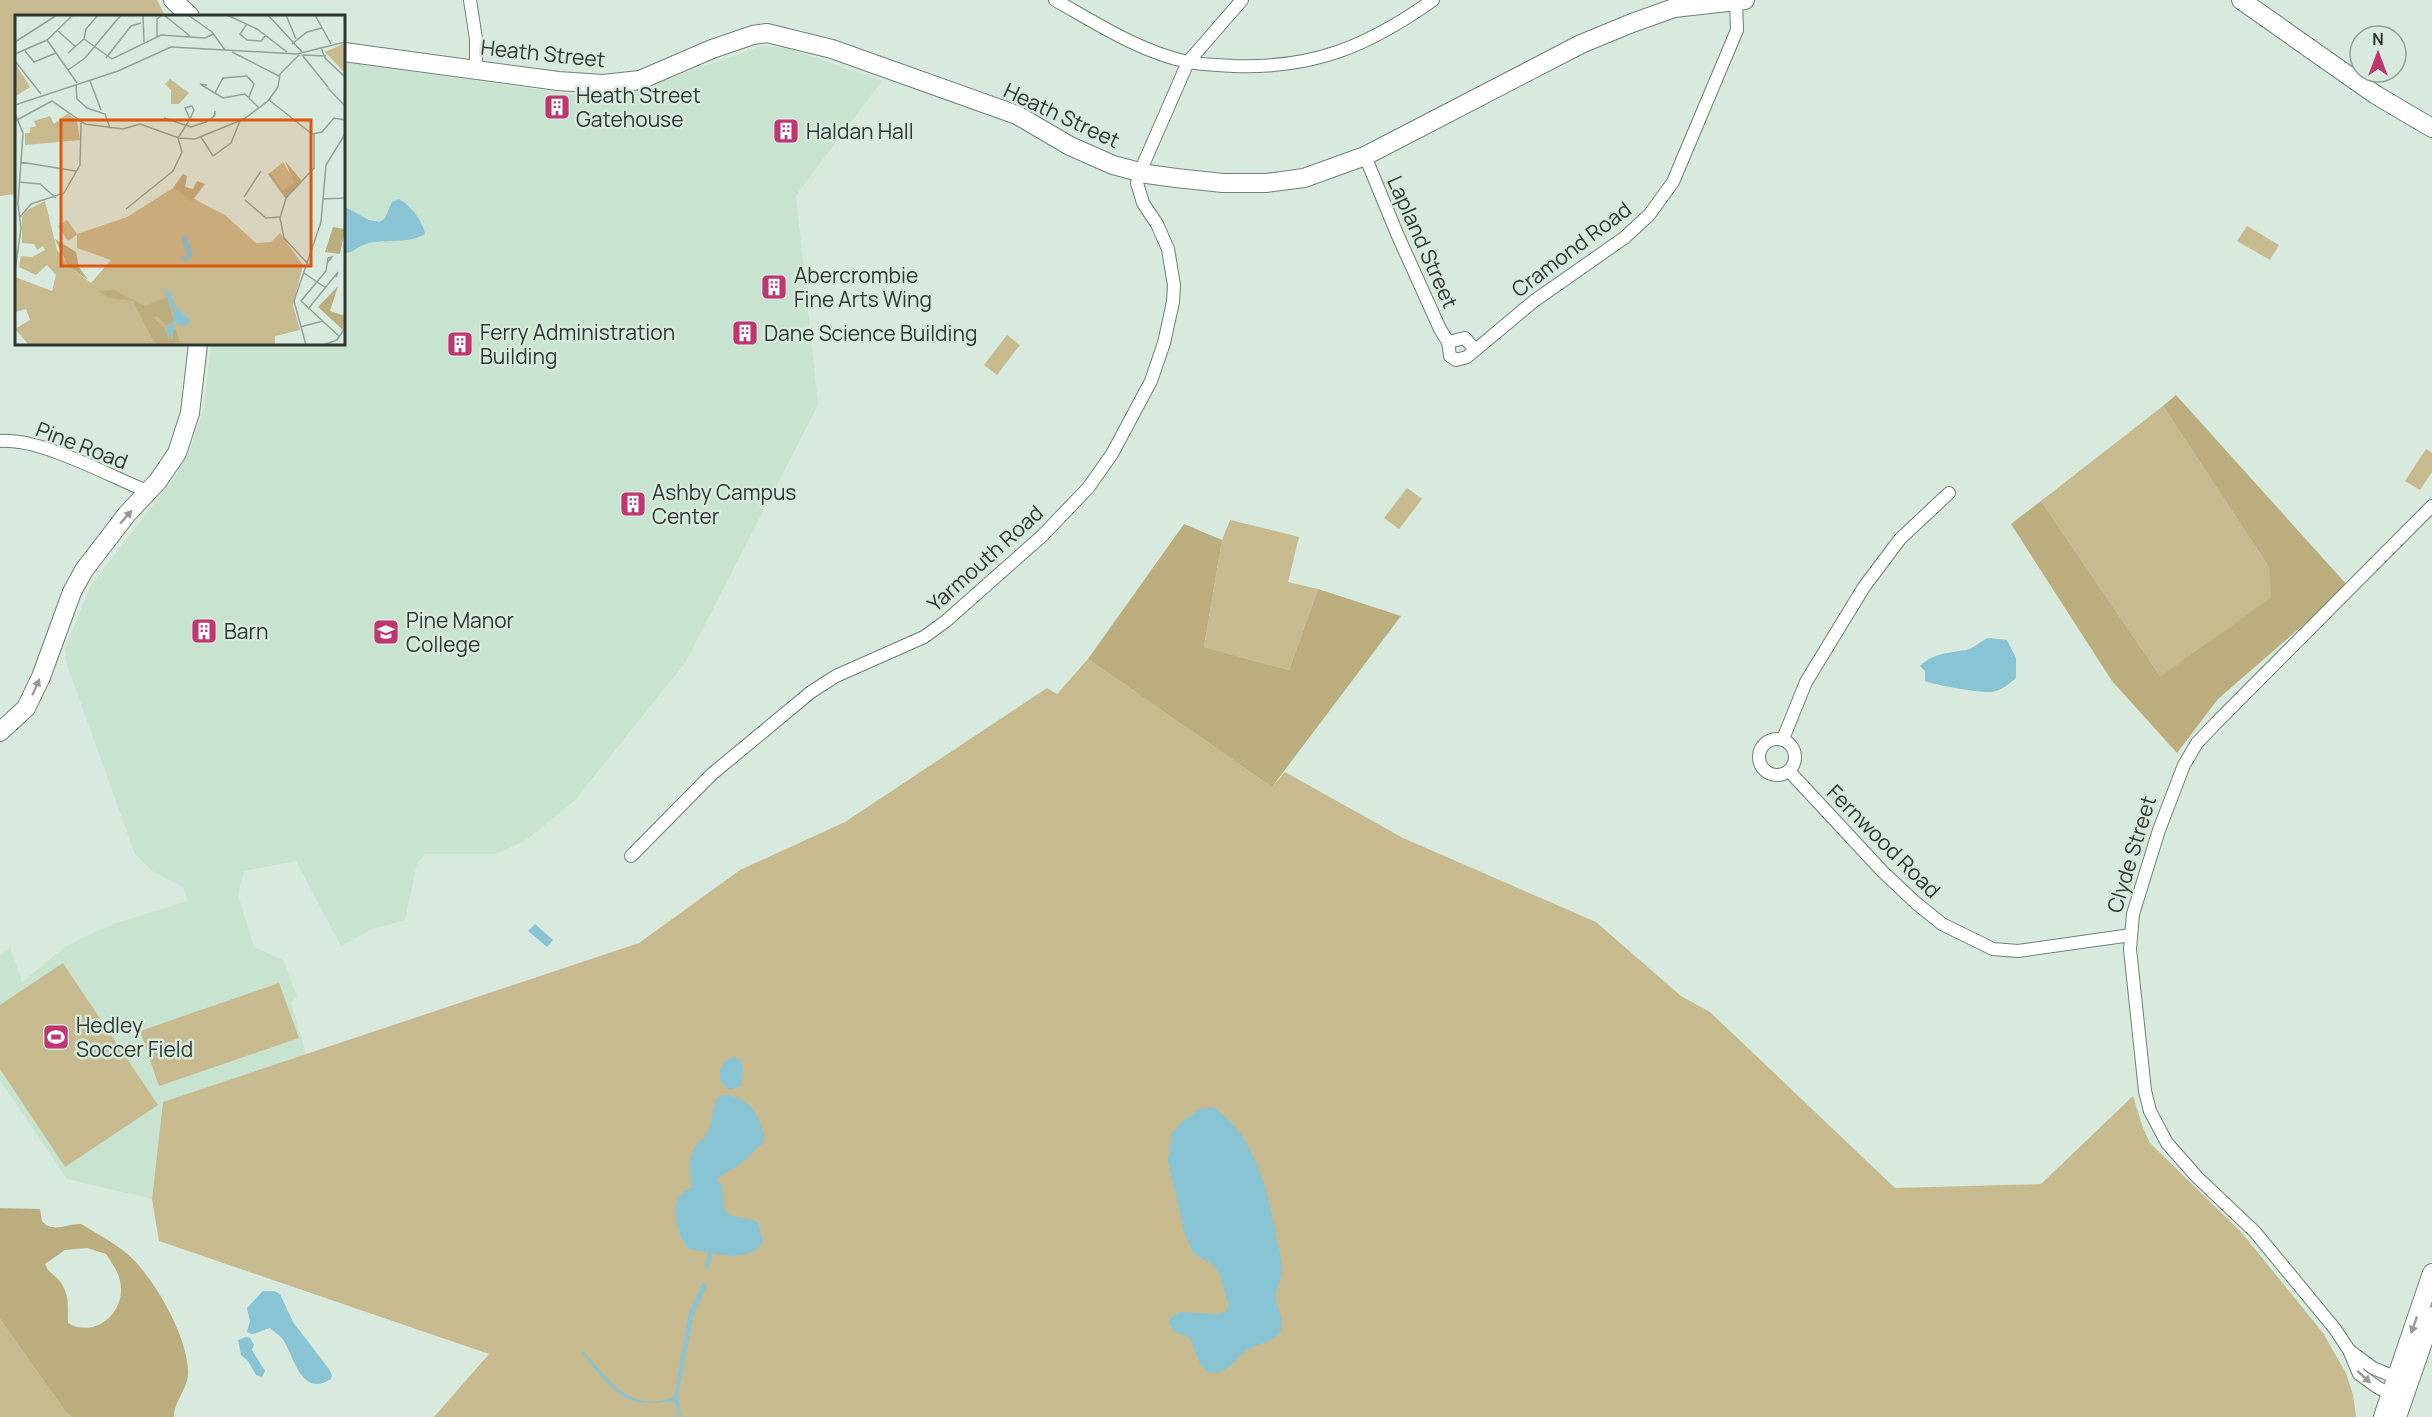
<svg xmlns="http://www.w3.org/2000/svg" width="2432" height="1417" viewBox="0 0 2432 1417" font-family="Manrope,sans-serif">
	<style>
		.built { fill: #c8e3d0 }
		.green { fill: #c7ba8f }
		.forest { fill: #bcad7e; fill-rule: evenodd }
		.water { fill: #88c4d4 }
		.lines { fill: none; stroke-linecap: round; stroke-linejoin: round }
		.street-casing { stroke: #6f8175; stroke-width: 14 }
		.secondary-casing { stroke: #6f8175; stroke-width: 20 }
		.street { stroke: #fff; stroke-width: 12 }
		.secondary { stroke: #fff; stroke-width: 18 }
		.oneway { fill: #969a98 }
		.labels { text-anchor: middle; dominant-baseline: central; stroke-width: 5; stroke-linejoin: round; paint-order: stroke }
		.street-label { font-size: 21px; fill: #2e3630; stroke: #d7eadd }
		.poi-label { font-size: 21px; fill: #2e3630; stroke: #d7eadd; text-anchor: start }
		.inset-road { fill: none; stroke: #93a298; stroke-width: 1.5 }
		.view { fill: #df570e; fill-opacity: 0.15; stroke: #df570e; stroke-width: 3 }
		.inset-edge { fill: none; stroke: #2e3630; stroke-width: 3 }
	</style>
	<rect width="100%" height="100%" fill="#d7eadd"/>
	<polygon class="built" points="761,46 787,48 882,81 796,195 818,405 685,663 574,801 526,840 496,854 425,854 417,863 405,920 372,929 341,946 296,861 244,871 238,895 254,947 283,960 297,997 291,1002 306,1054 163,1102 152,1199 67,1179 0,1080 0,956 10,947 22,982 64,948 82,938 114,924 188,901 183,887 152,871 135,854 67,665 65,649 90,587 176,475 190,450 204,408 211,344 344,344 344,62 576,95 608,96 649,86"/>
	<g class="green">
		<polygon points="0,0 157,0 165,16 16,16 16,194 0,196"/>
		<polygon points="2247,226 2279,245 2270,260 2237,241"/>
		<polygon points="1007,335 1020,345 997,375 984,365"/>
		<polygon points="2163,406 2269,567 2272,598 2160,676 2041,501"/>
		<polygon points="2426,449 2432,453 2432,472 2420,490 2405,481"/>
		<polygon points="1407,488 1422,499 1399,529 1384,518"/>
		<polygon points="1230,520 1299,537 1288,582 1318,589 1289,670 1204,647 1222,540"/>
		<polygon points="1088,659 1272,787 1285,772 1403,838 1596,922 1681,996 1710,1012 1895,1188 2041,1184 2133,1096 2143,1128 2150,1143 2242,1233 2323,1333 2346,1373 2353,1395 2356,1417 434,1417 489,1354 159,1241 152,1199 163,1102 639,943 740,870 845,822 1047,688 1057,694"/>
		<polygon points="63,963 158,1105 65,1167 0,1069 0,1005"/>
		<polygon points="279,983 299,1038 159,1086 140,1031"/>
		<polygon points="0,1319 65,1411 73,1417 0,1417"/>
	</g>
	<g class="forest">
		<polygon points="2176,395 2348,586 2218,699 2177,753 2112,681 2011,524 2041,501 2160,676 2271,598 2269,567 2163,406"/>
		<polygon points="1184,524 1222,540 1204,647 1289,670 1318,589 1401,616 1272,787 1088,659"/>
		<path d="M0 1208 40 1209 42 1221C52 1234 68 1223 81 1224 96 1233 111 1241 125 1252 152 1273 189 1338 188 1373 188 1389 174 1401 174 1417H73L65 1411 0 1319ZM87 1248 106 1254C114 1266 122 1277 121 1292 119 1319 91 1337 68 1323 67 1305 71 1295 58 1279 52 1273 48 1272 45 1264L65 1250Z"/>
	</g>
	<g class="water">
		<path d="M399 199C410 205 423 221 425 234 409 244 387 239 369 243 360 245 355 251 347 253L344 250V208H347L369 220 380 222 385 218 392 202Z"/>
		<path d="M1988 638 2007 640 2016 658V678C2009 684 2001 691 1991 692 1980 693 1934 685 1925 681V671L1920 666C1933 653 1949 653 1966 650 1973 649 1981 641 1988 638Z"/>
		<polygon points="535,924 553,940 547,947 528,931"/>
		<path d="M733 1057 741 1060 743 1069 741 1086 730 1090C715 1081 717 1063 733 1057Z"/>
		<path d="M722 1095C748 1095 763 1116 764 1142L743 1162 718 1178 717 1180 722 1185C725 1225 725 1211 758 1222L763 1242C753 1259 728 1257 712 1253L709 1269 705 1268 708 1252 688 1249C678 1236 668 1205 683 1192 686 1190 689 1189 692 1187 690 1173 687 1158 696 1145 699 1141 704 1141 706 1135 712 1124 713 1110 716 1098Z"/>
		<path d="M1213 1107C1254 1135 1266 1184 1275 1230 1278 1245 1283 1262 1281 1276 1280 1282 1277 1287 1276 1294 1275 1306 1284 1316 1281 1329 1278 1341 1260 1343 1251 1348 1237 1355 1227 1377 1209 1372 1198 1368 1195 1346 1189 1337L1175 1332 1169 1323 1170 1318 1179 1312 1218 1314 1224 1312 1229 1307 1220 1275 1213 1265 1193 1253 1185 1234 1168 1161 1172 1133 1181 1123 1199 1109Z"/>
		<path d="M703 1282 707 1284 693 1317 678 1394 681 1417H678L675 1401C662 1402 650 1404 637 1402 615 1397 595 1369 582 1352L583 1351C605 1374 623 1407 660 1401 665 1401 670 1398 674 1397L689 1313Z"/>
		<path d="M263 1291H274L280 1294 293 1322 329 1369 332 1375 331 1379C302 1398 294 1358 284 1341 281 1336 275 1333 270 1328 262 1330 254 1337 247 1332L250 1321 247 1308Z"/>
		<polygon points="246,1337 250,1338 254,1345 252,1350 265,1371 262,1377 256,1375 248,1361 241,1355 238,1340"/>
	</g>
	<g class="lines">
		<defs>
			<g id="street">
				<polyline points="470,0 476,39 476,69"/>
				<path d="M1055 0C1096 23 1140 52 1188 62 1202 65 1219 65 1233 66 1314 69 1368 46 1433 0"/>
				<polyline points="1365,156 1398,236 1440,329 1448,342 1450,356 1456,360 1467,357 1534,301 1624,238 1649,215 1673,182 1737,30 1736,2"/>
				<polyline points="1448,342 1465,338 1474,349"/>
				<path d="M0 441C42 438 109 476 149 492"/>
				<circle cx="1777" cy="757" r="18"/>
				<polyline points="1783,739 1806,682 1864,587 1900,539 1949,493"/>
				<polyline points="1789,771 1883,872 1916,903 1942,924 1993,949 2018,951 2131,935"/>
				<polyline points="631,856 712,774 811,692 836,676 924,637 946,621 1042,536 1088,488 1112,454 1151,381 1164,343 1173,302 1174,285 1168,249 1157,224 1143,203 1137,183 1140,172 1188,62 1242,0"/>
				<polyline points="2350,1351 2373,1368 2402,1380"/>
				<polyline points="2396,1397 2377,1387 2359,1374 2349,1350 2335,1329 2255,1232 2197,1177 2167,1143 2150,1111 2145,1091 2130,949 2133,914 2159,830 2184,765 2197,743 2216,723 2432,506"/>
			</g>
			<g id="secondary">
				<polyline points="173,0 190,16"/>
				<polyline points="2241,0 2376,95 2432,128"/>
				<polyline points="344,52 558,81 603,84 640,80 712,49 753,35 767,33 832,49 1017,115 1070,146 1113,165 1147,174 1176,178 1223,183 1266,183 1304,178 1365,156 1581,44 1632,23 1674,8 1745,0"/>
				<polyline points="0,732 26,708 41,677 72,592 84,570 127,514 158,481 177,453 190,413 198,344"/>
				<polyline points="2383,1417 2432,1273"/>
				<polyline points="2397,1417 2432,1316"/>
			</g>
		</defs>
		<use href="#street" class="street-casing"/>
		<use href="#secondary" class="secondary-casing"/>
		<use href="#street" class="street"/>
		<use href="#secondary" class="secondary"/>
	</g>
	<defs><path id="oneway-solid" d="M-6-.8H1V-3.2L6.5 0L1 3.2V.8H-6Z" transform="scale(1.5)"/></defs>
	<g class="oneway">
		<use href="#oneway-solid" transform="translate(126 517) rotate(-48)"/>
		<use href="#oneway-solid" transform="translate(36 687) rotate(-66)"/>
		<use href="#oneway-solid" transform="translate(2414 1325) rotate(109)"/>
		<use href="#oneway-solid" transform="translate(2364 1377) rotate(42)"/>
	</g>
	<defs>
		<symbol id="building-square" viewBox="-11 -11 22 22"><rect x="-9" y="-9" width="18" height="18" rx="4" fill="#bf3670" stroke="#d7eadd"/><path d="M-4-6H4V6H1V3H-1V6H-4ZM-2.5-4.3h1.7v1.8h-1.7ZM.8-4.3h1.7v1.8H.8ZM-2.5-1h1.7V.8h-1.7ZM.8-1h1.7V.8H.8Z" fill="#fff"/></symbol>
		<symbol id="university-square" viewBox="-11 -11 22 22"><rect x="-9" y="-9" width="18" height="18" rx="4" fill="#bf3670" stroke="#d7eadd"/><path d="M0-5L7-2L0 1L-7-2ZM-4 1L0 2.5L4 1V4Q0 6-4 4Z" fill="#fff"/></symbol>
		<symbol id="stadium-square" viewBox="-11 -11 22 22"><rect x="-9" y="-9" width="18" height="18" rx="4" fill="#bf3670" stroke="#d7eadd"/><path d="M0-5a6.5 5 0 1 0 0 10a6.5 5 0 1 0 0-10ZM-3.5-1.8h7v3.6h-7Z" fill="#fff"/></symbol>
	</defs>
	<g fill-rule="evenodd">
		<use href="#building-square" x="542" y="92" width="30" height="30"/>
		<use href="#building-square" x="771" y="116" width="30" height="30"/>
		<use href="#building-square" x="759" y="272" width="30" height="30"/>
		<use href="#building-square" x="730" y="318" width="30" height="30"/>
		<use href="#building-square" x="445" y="329" width="30" height="30"/>
		<use href="#building-square" x="618" y="489" width="30" height="30"/>
		<use href="#building-square" x="189" y="616" width="30" height="30"/>
		<use href="#university-square" x="371" y="617" width="30" height="30"/>
		<use href="#stadium-square" x="41" y="1022" width="30" height="30"/>
	</g>
	<g class="labels">
		<g class="street-label">
			<text transform="translate(543 53) rotate(6)">Heath Street</text>
			<text transform="translate(1062 115) rotate(25)">Heath Street</text>
			<text transform="translate(1423 242) rotate(66)">Lapland Street</text>
			<text transform="translate(1571 249) rotate(-37)">Cramond Road</text>
			<text transform="translate(82 445) rotate(21)">Pine Road</text>
			<text transform="translate(985 558) rotate(-42)">Yarmouth Road</text>
			<text transform="translate(1884 841) rotate(45)">Fernwood Road</text>
			<text transform="translate(2131 854) rotate(-73)">Clyde Street</text>
		</g>
		<g class="poi-label">
			<text x="576" y="95">Heath Street<tspan x="576" dy="24">Gatehouse</tspan></text>
			<text x="806" y="131">Haldan Hall</text>
			<text x="794" y="275">Abercrombie<tspan x="794" dy="24">Fine Arts Wing</tspan></text>
			<text x="480" y="332">Ferry Administration<tspan x="480" dy="24">Building</tspan></text>
			<text x="764" y="333">Dane Science Building</text>
			<text x="652" y="492">Ashby Campus<tspan x="652" dy="24">Center</tspan></text>
			<text x="406" y="620">Pine Manor<tspan x="406" dy="24">College</tspan></text>
			<text x="224" y="631">Barn</text>
			<text x="76" y="1025">Hedley<tspan x="76" dy="24">Soccer Field</tspan></text>
		</g>
	</g>
	<g transform="translate(15 15)">
		<rect width="330" height="330" fill="#d7eadd"/>
		<path d="M330 28V58L310 37ZM0 48 15 72 1 81 0 80ZM155 64 174 78 164 89H156V75L150 69ZM53 98 62 106 65 125 10 130V118H15V113L21 111 19 106 35 101 39 109ZM268 147 280 167 268 175 256 157ZM158 173 210 200 241 228 256 227 265 218 288 250 278 290 285 315 260 321V330H14L0 314 15 305 11 294 0 297V262L37 276 41 260 32 250 21 260 4 252 6 241 17 242 30 235 28 231 22 235 19 229 7 228V202L12 195 30 186 42 235 56 253 76 268 96 245 62 233V220L53 226 43 211 52 205 62 219 112 202Z" fill="#c7ba8f"/>
		<path d="M270 146 287 166 270 183 253 159 256 157 268 175 279 167ZM168 159 172 161 170 172 178 174 182 166 190 169 177 186 158 173ZM318 212 330 214 325 239 310 237ZM40 224 61 237 64 252 73 265 53 251ZM323 271 315 296 330 301 328 315 303 292ZM99 275 130 291 152 282 159 306 151 311 142 301 138 303 150 313 153 322 158 324V315L161 314 165 327 144 330 138 325 118 286 94 283 83 276Z" fill="#bcad7e"/>
		<path d="M171 219 178 241 171 247 166 242 172 240 166 225ZM148 274 153 275 161 292 176 306 170 311 159 308 157 325 150 314 159 306 158 295Z" fill="#88c4d4"/>
		<path class="inset-road" d="M128 0 129 27M149 0 175 21M173 0 197 17 210 35M212 0 242 14 272 37M253 0 288 38M271 0 281 24M300 0 316 29M232 9 225 19 232 25 246 26 251 20M43 16 61 32M142 22V4L147 0M69 24 97 44 146 20 190 23 199 19M69 24 71 14 83 0M32 25 62 68M0 27 42 0M277 29 292 17 307 13M306 32 310 43 330 62M10 36 19 47 41 38M217 37 264 61M53 38 69 24M0 39 32 25 58 0M287 40 313 72M288 40 311 41M91 43 116 11 126 8M0 46 26 79M53 55 70 43 106 0M75 66 86 95M61 70 62 84 72 93 90 99 95 113M192 70 185 69 208 83 230 79 244 93M313 73 330 91M200 78 208 63 232 61 239 69 234 82M254 85 297 119 307 117 319 103 330 105M0 90 103 56 156 32 282 39 330 27M0 99 8 118 3 189 6 213 0 256M149 103 176 112 191 107 198 102 200 100V96L199 101M0 106 37 86 70 109 108 114 125 109 164 123 180 124 229 104 253 86 263 72 265 59 284 40M186 122 198 141M198 141 216 128 225 106M5 147 61 156M4 167 25 169 41 183M229 182 246 156M308 184 330 183M230 185 251 203 265 202M111 194 158 156 167 137 163 123 175 104 170 93 177 91 179 95 175 104M5 202 16 189 49 178 65 150 66 108M313 247 317 242 313 243 311 256 286 286 325 322M293 249 269 223 265 203 271 183 299 153V119M289 258 311 273M293 294 323 257 321 262M285 312 308 306M291 330 279 286 306 207 311 150 330 119M308 330 322 325 330 313"/>
		<path class="view" d="M46 105H296V251H46Z"/>
		<rect width="330" height="330" class="inset-edge"/>
	</g>
	<g transform="translate(2378 54)"><circle r="28" fill="#d7eadd" stroke="#93a298" stroke-width="1.5"/>
	<path d="M0-4.5L10 22L0 15L-10 22Z" fill="#bf3670"/>
	<text y="-9" font-size="16" font-weight="bold" text-anchor="middle" fill="#2e3630">N</text>
	</g>
</svg>
